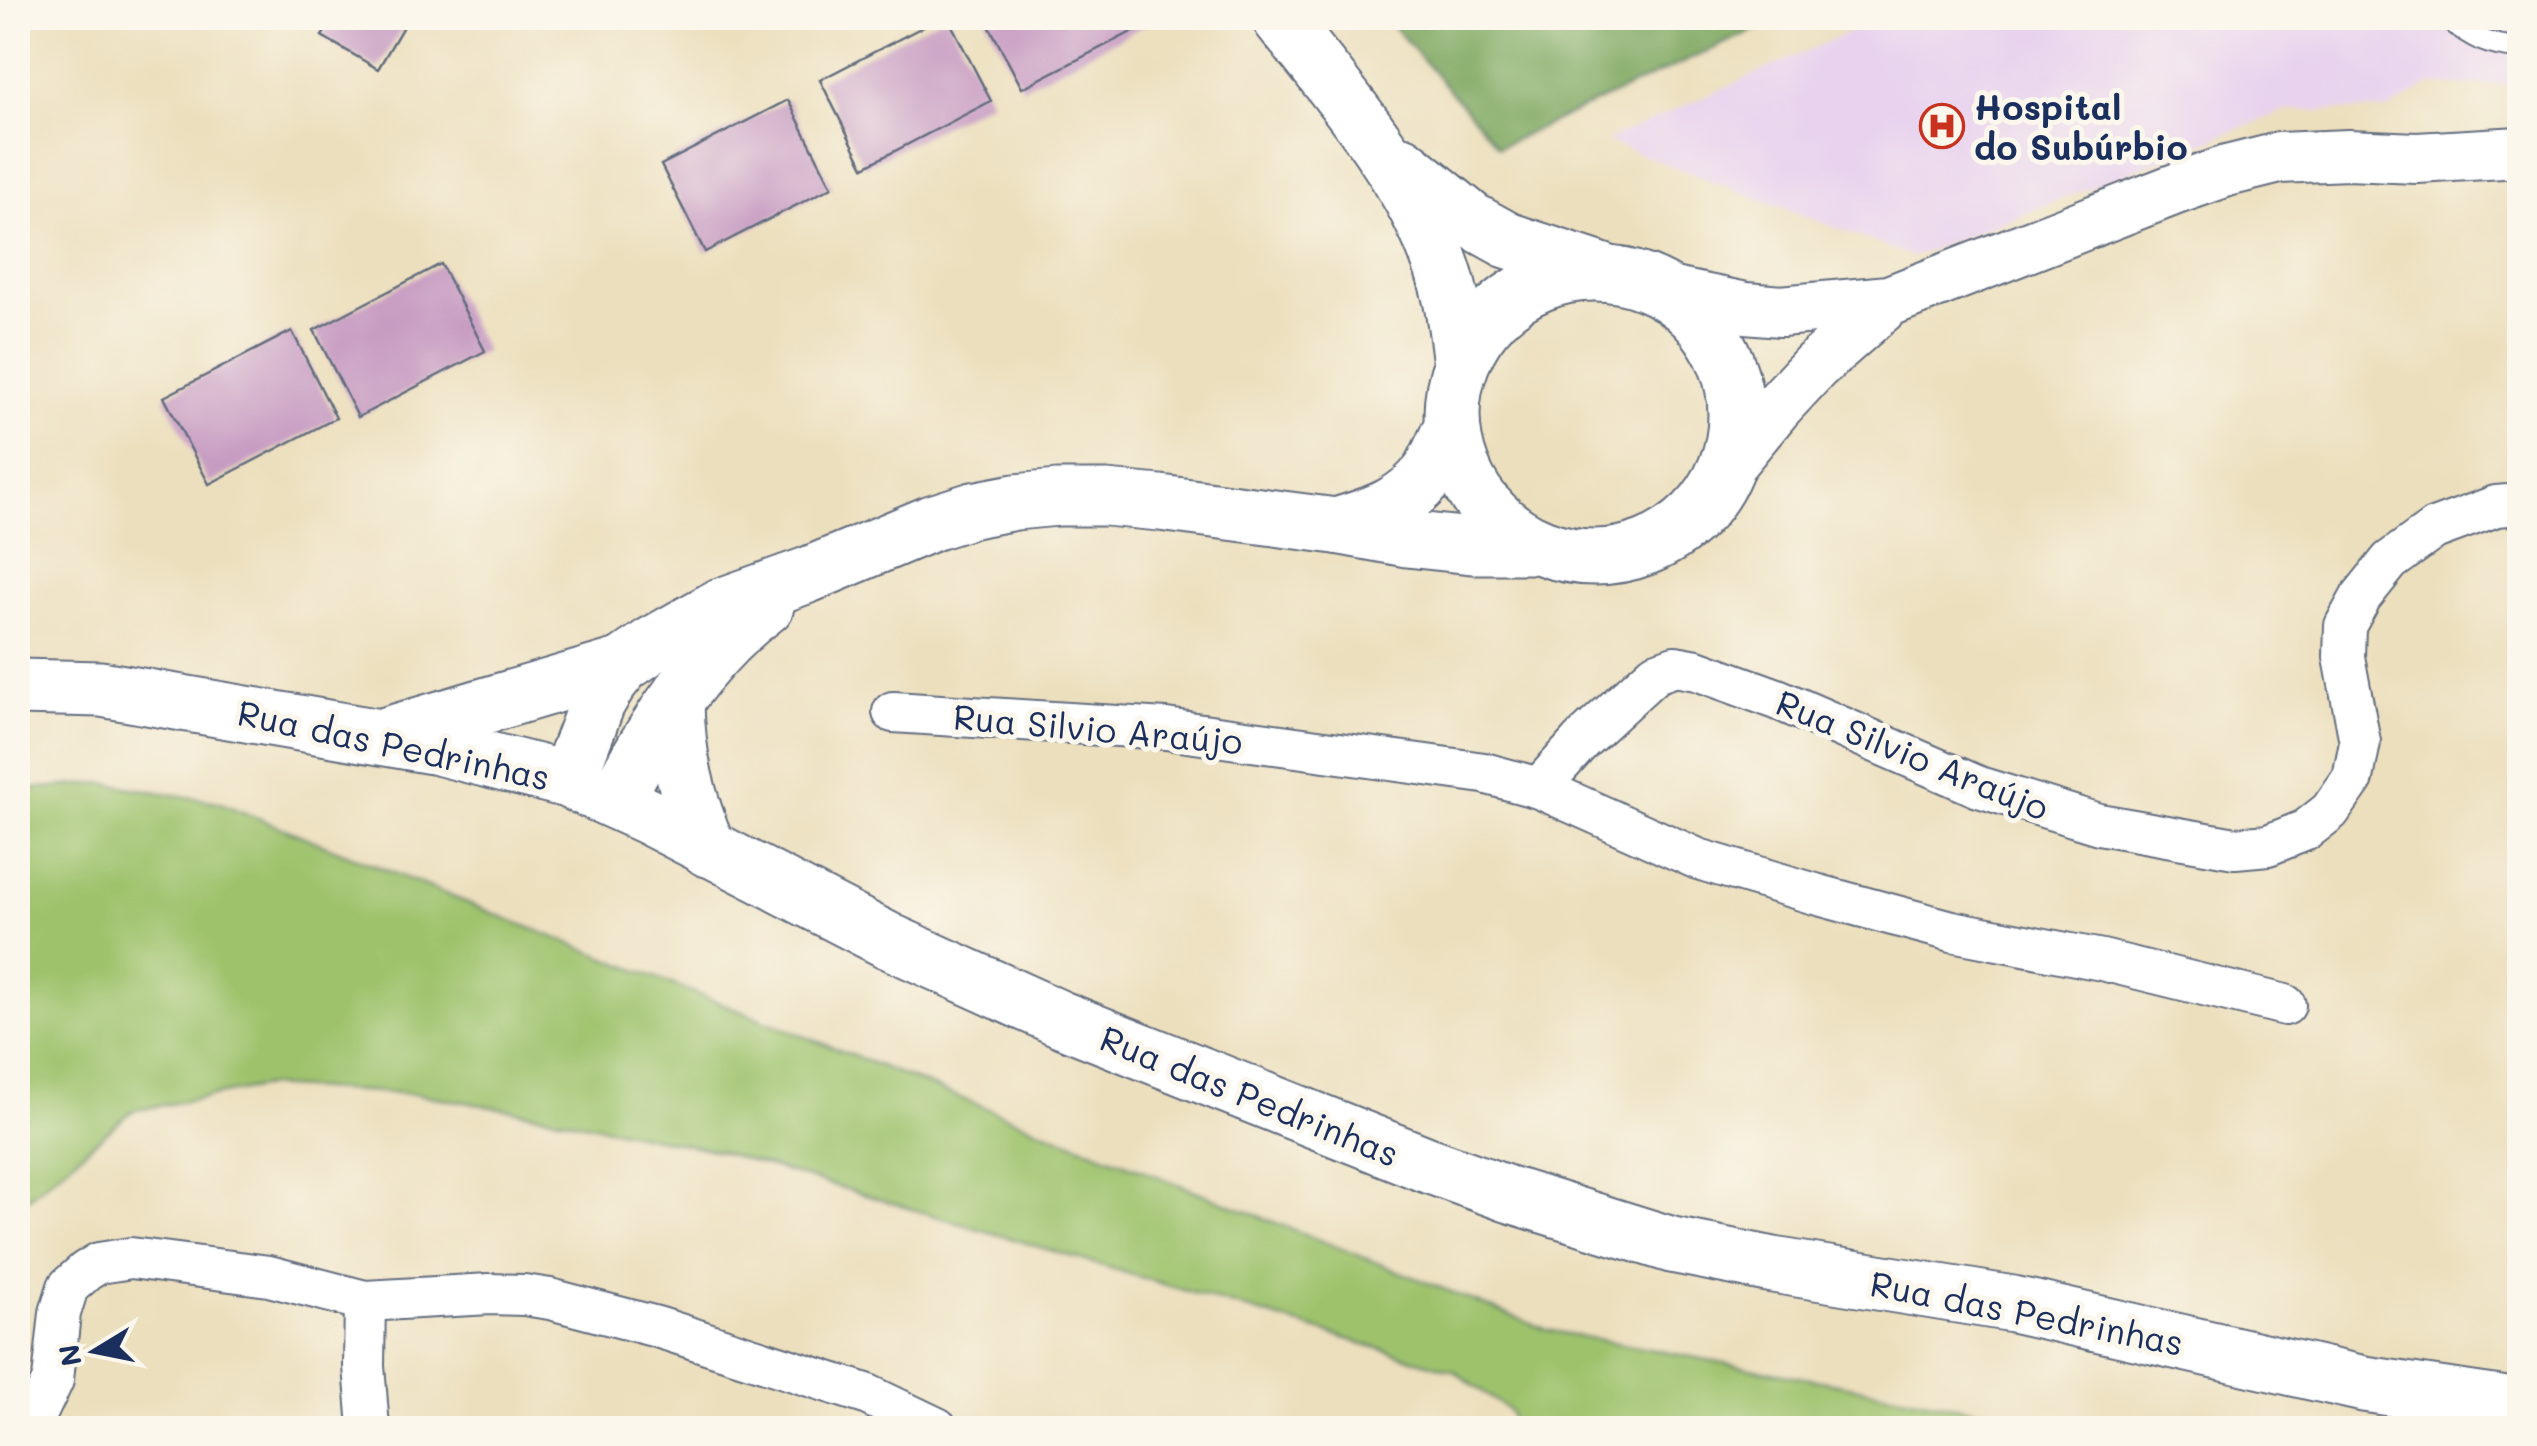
<svg xmlns="http://www.w3.org/2000/svg" width="2537" height="1446" viewBox="0 0 2537 1446" font-family="Mali,sans-serif">
	<style>
		.built { fill: #e8d2ee }
		.green { fill: #9ec26c; stroke: #5c7865; stroke-width: 2.5 }
		.forest { fill: #7ea860; stroke: #4c6c5f; stroke-width: 2.5 }
		.building { fill: #c79cc2 }
		.lines { fill: none; stroke-linecap: round; stroke-linejoin: round }
		.service-casing { stroke: #646d7f; stroke-width: 24 }
		.minor-casing { stroke: #646d7f; stroke-width: 44 }
		.tertiary-casing { stroke: #646d7f; stroke-width: 54 }
		.secondary-casing { stroke: #646d7f; stroke-width: 59 }
		.service { stroke: #fff; stroke-width: 20 }
		.minor { stroke: #fff; stroke-width: 40 }
		.tertiary { stroke: #fff; stroke-width: 50 }
		.secondary { stroke: #fff; stroke-width: 55 }
		.labels { text-anchor: middle; dominant-baseline: central; stroke-width: 10; stroke-linejoin: round; paint-order: stroke }
		.poi-label { font-size: 35px; font-weight: bold; fill: #1b2f5e; stroke: #fbf7ec; text-anchor: start }
		.street-label { font-size: 35px; fill: #1b2f5e; stroke: #fbf7ec }
	</style>
	<rect width="100%" height="100%" fill="#fbf7ec"/>
	<filter id="ink" filterUnits="userSpaceOnUse"><feTurbulence type="fractalNoise" baseFrequency=".01" numOctaves="2"/><feDisplacementMap in="SourceGraphic" scale="20" xChannelSelector="R" yChannelSelector="G"/><feConvolveMatrix kernelMatrix="1 2 1 2 8 2 1 2 1" color-interpolation-filters="sRGB"/></filter>
	<filter id="wash" filterUnits="userSpaceOnUse"><feTurbulence type="fractalNoise" baseFrequency=".0048" numOctaves="4" result="noise"/><feDisplacementMap in="SourceGraphic" scale="40" xChannelSelector="R" yChannelSelector="G"/><feGaussianBlur stdDeviation="2.25" result="paint"/><feColorMatrix in="noise" values="0 0 0 0 0 0 0 0 0 0 0 0 0 0 0 0 0 1.4 0 .05"/><feComposite in="paint" operator="in"/></filter>
	<g filter="url(#wash)">
		<rect width="100%" height="100%" fill="#ecdfbd"/>
		<polygon class="built" points="1880,18 2519,18 2519,85 2429,85 2388,110 2284,111 1913,257 1606,141"/>
		<polygon class="green" points="103,783 218,802 480,908 1547,1330 2073,1428 1513,1428 1511,1412 1454,1371 718,1151 565,1119 417,1094 265,1086 132,1111 18,1206 18,790"/>
		<polygon class="forest" points="1386,18 1780,18 1499,147"/>
		<g id="blocks">
			<g class="building">
				<polygon points="334,18 408,18 378,69 322,36"/>
				<polygon points="940,18 948,18 991,101 864,167 820,80"/>
				<polygon points="985,18 1146,18 1149,23 1022,88"/>
				<polygon points="788,100 832,187 705,252 661,165"/>
				<polygon points="441,264 485,351 358,417 314,330"/>
				<polygon points="292,331 336,418 209,484 164,397"/>
			</g>
		</g>
	</g>
	<g filter="url(#ink)">
		<use href="#blocks" fill-opacity="0" stroke="#646d7f" stroke-width="2.5"/>
		<g class="lines">
			<defs>
				<path id="service" d="M2447 18C2472 38 2487 46 2520 48"/>
				<g id="minor">
					<polyline points="893,712 1166,729 1484,773 1539,788 1698,859 1815,894 1952,931 2102,960 2285,1005"/>
					<polyline points="1539,788 1581,741 1655,673 1675,666 1697,670 1777,699 1979,787 2099,824 2235,848 2268,845 2306,830 2330,811 2353,778 2360,742 2344,657 2345,626 2361,597 2390,561 2434,529 2496,506 2520,504"/>
					<polyline points="365,1301 364,1366 369,1428"/>
					<polyline points="20,1428 38,1411 53,1380 60,1313 68,1287 86,1271 99,1263 131,1258 269,1276 365,1301 490,1294 524,1295 550,1299 657,1327 866,1394 937,1428"/>
				</g>
				<g id="tertiary">
					<polyline points="1663,291 1746,308 1781,311 1889,301 2173,190 2227,171 2279,158 2348,155 2417,158 2520,152"/>
					<polyline points="1725,470 1776,408 1815,366 1889,301"/>
				</g>
				<g id="secondary">
					<path d="M1280 18C1340 95 1410 173 1442 267 1453 298 1457 332 1461 364"/>
					<polyline points="1402,164 1471,220 1507,240 1601,271"/>
					<circle cx="1594" cy="415" r="142"/>
					<path d="M1336 526C1373 515 1409 504 1431 470 1439 456 1445 441 1452 426"/>
					<polyline points="18,687 101,689 438,747 568,780 649,817 889,941 1061,1019 1425,1164 1508,1194 1672,1245 1773,1265 2013,1304 2364,1384 2520,1407"/>
					<path d="M676 702C677 757 687 798 708 849"/>
					<polyline points="386,735 623,665"/>
					<polyline points="568,780 597,703 608,684 623,665 652,645 721,606 808,575 932,523 973,510 1015,502 1058,498 1106,498 1160,503 1336,526 1407,539 1472,546 1538,546"/>
					<path d="M615 801C651 731 702 653 766 606"/>
				</g>
			</defs>
			<use href="#service" class="service-casing"/>
			<use href="#minor" class="minor-casing"/>
			<use href="#tertiary" class="tertiary-casing"/>
			<use href="#secondary" class="secondary-casing"/>
			<use href="#service" class="service"/>
			<use href="#minor" class="minor"/>
			<use href="#tertiary" class="tertiary"/>
			<use href="#secondary" class="secondary"/>
		</g>
	</g>
	<defs>
		<symbol id="hospital-ring" viewBox="-11 -11 22 22"><circle r="9.5" fill="#fbf7ec" stroke="#c8321e" stroke-width="1.5"/><path d="M-5-5h3v3.5h4V-5h3V5h-3V1.5h-4V5h-3Z" fill="#c8321e"/></symbol>
	</defs>
	<g fill-rule="evenodd">
		<use href="#hospital-ring" x="1917" y="101" width="50" height="50"/>
	</g>
	<g class="labels">
		<g class="poi-label">
			<text x="1974" y="106">Hospital<tspan x="1974" dy="40">do Subúrbio</tspan></text>
		</g>
		<g class="street-label">
			<text transform="translate(1098 728) rotate(5)">Rua Silvio Araújo</text>
			<text transform="translate(394 744) rotate(12)">Rua das Pedrinhas</text>
			<text transform="translate(1913 754) rotate(22)">Rua Silvio Araújo</text>
			<text transform="translate(1250 1095) rotate(22)">Rua das Pedrinhas</text>
			<text transform="translate(2027 1312) rotate(11)">Rua das Pedrinhas</text>
		</g>
	</g>
	<rect width="2537" height="1446" fill="none" stroke="#fbf7ec" stroke-width="60"/>
	<g transform="translate(95 1351) rotate(260)" stroke="#fbf7ec" stroke-width="8" paint-order="stroke">
	<path d="M0-8L18 38L0 25L-18 38Z" fill="#1b2f5e"/>
	<text y="-15" font-size="28" font-weight="bold" text-anchor="middle" fill="#1b2f5e">N</text>
	</g>
</svg>
